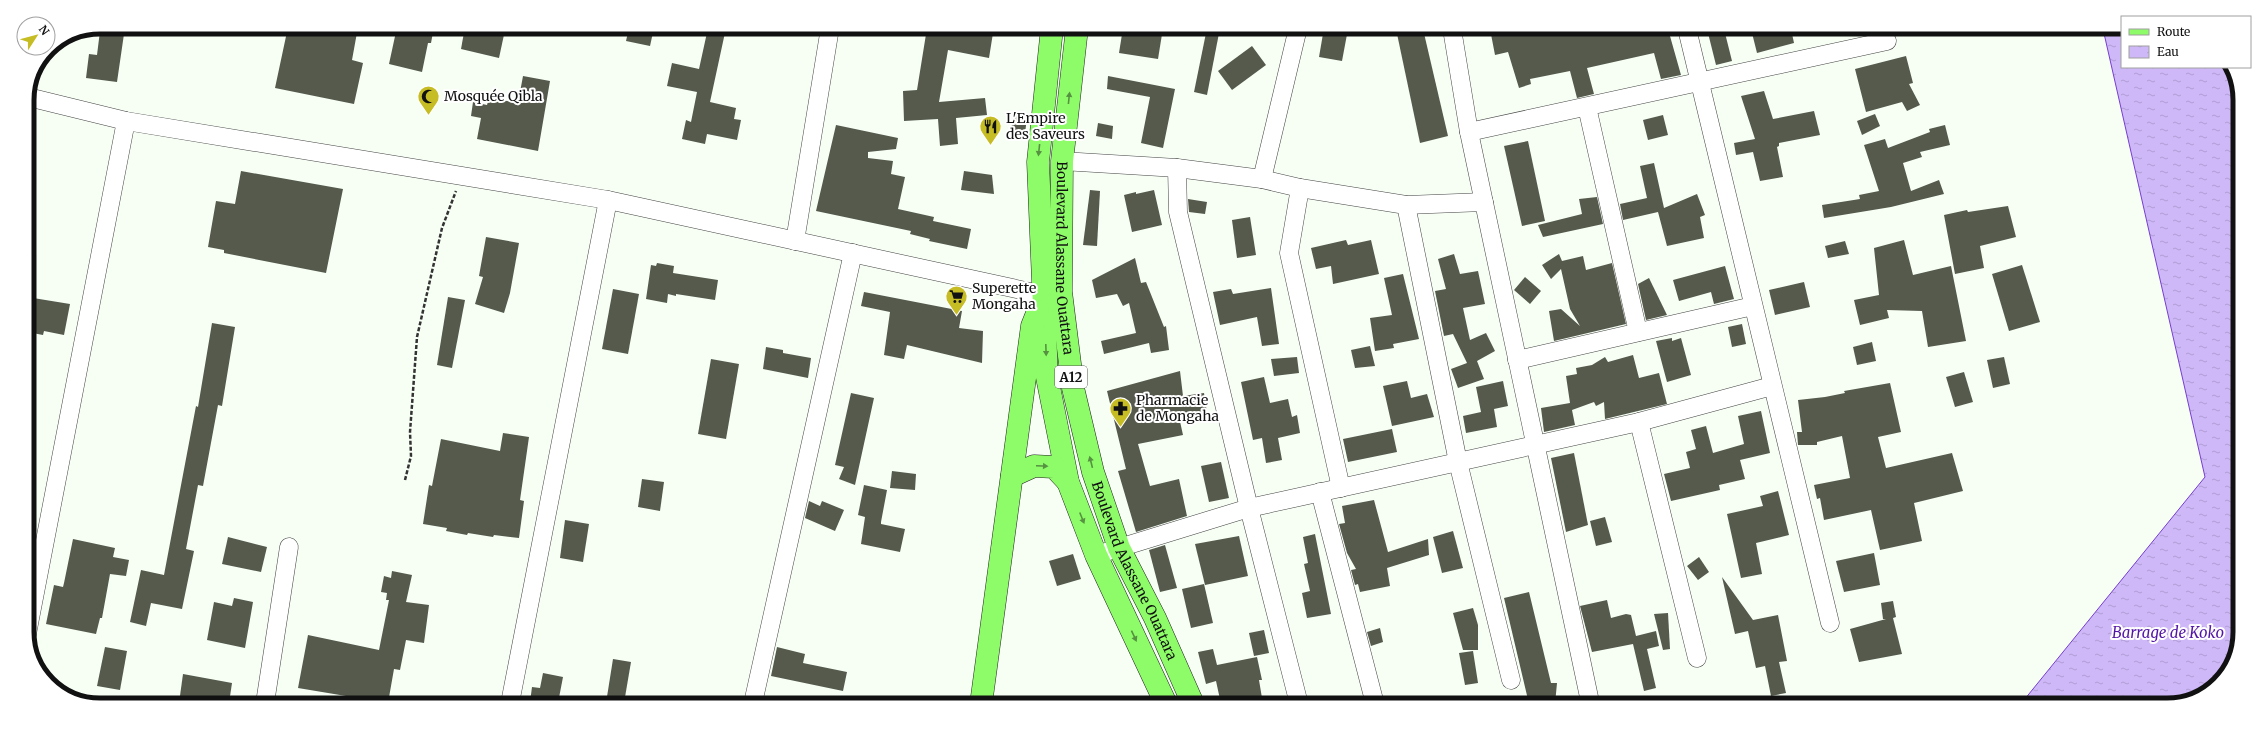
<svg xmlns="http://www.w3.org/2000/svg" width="2267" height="732" viewBox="0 0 2267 732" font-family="Merriweather,serif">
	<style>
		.water { fill: url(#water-ripples); stroke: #763dd1 }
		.building { fill: #555a4d }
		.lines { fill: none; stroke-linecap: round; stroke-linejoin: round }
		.minor-casing { stroke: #444; stroke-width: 19 }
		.major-casing { stroke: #222; stroke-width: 23 }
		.path { stroke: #333; stroke-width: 2.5; stroke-dasharray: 4 2; stroke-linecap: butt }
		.minor { stroke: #fff; stroke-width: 18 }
		.major { stroke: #8efb69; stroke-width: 22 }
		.oneway { fill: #569241 }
		.labels { text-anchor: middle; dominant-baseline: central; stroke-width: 4; stroke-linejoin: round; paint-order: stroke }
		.shield { fill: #fff; stroke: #585858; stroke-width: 1 }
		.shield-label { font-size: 13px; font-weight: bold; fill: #111 }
		.poi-label { font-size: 14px; fill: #111; stroke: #fff; text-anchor: start }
		.street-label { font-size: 14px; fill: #111; stroke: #fff }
		.water-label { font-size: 15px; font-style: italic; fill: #5315a7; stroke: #fff }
		.rim { fill: none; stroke: #111; stroke-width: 5 }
	</style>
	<defs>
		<pattern id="water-ripples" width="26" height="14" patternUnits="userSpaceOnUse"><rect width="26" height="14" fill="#cfb8f8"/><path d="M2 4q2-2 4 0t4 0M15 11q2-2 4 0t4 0" fill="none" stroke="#b19dd4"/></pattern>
	</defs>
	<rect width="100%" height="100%" fill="#f7fff5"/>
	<polygon class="water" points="2103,29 2122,29 2122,67 2229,67 2240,95 2237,651 2211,690 2167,705 2020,705 2205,477"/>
	<g class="building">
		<polygon points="288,27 358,27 352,60 363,63 354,104 275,88"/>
		<polygon points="397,27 434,27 431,43 428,43 422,72 389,64"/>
		<polygon points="465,27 492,27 505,30 499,58 461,49"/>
		<polygon points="629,28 654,28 650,46 626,41"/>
		<polygon points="708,28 726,28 710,102 736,108 734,119 741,120 737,140 707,134 705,144 682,139 686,120 691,122 697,92 667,86 672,63 699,69"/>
		<polygon points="927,28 991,28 990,33 993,33 989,58 948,50 939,102 985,98 987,115 956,118 958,144 940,146 938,119 904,121 903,91 917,90"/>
		<polygon points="1123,28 1163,28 1158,59 1119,53"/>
		<polygon points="1207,28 1220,28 1207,95 1194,92"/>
		<polygon points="1324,28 1348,29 1342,61 1319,57"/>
		<polygon points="1396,29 1423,29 1448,136 1420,143"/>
		<polygon points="1490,29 1668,29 1681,75 1661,79 1654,53 1587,68 1594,94 1577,98 1570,71 1530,79 1531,84 1519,88 1508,52 1495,55"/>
		<polygon points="1707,29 1724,29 1732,61 1716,65"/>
		<polygon points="1751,29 1791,29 1794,43 1757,53"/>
		<polygon points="100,31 124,34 117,82 86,78 89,54 97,55"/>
		<polygon points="1252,46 1266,65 1232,90 1218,71"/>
		<polygon points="1906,56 1913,83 1909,84 1920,105 1907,111 1902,102 1866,112 1855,69"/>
		<polygon points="523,76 550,81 538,151 477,139 481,118 471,116 473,102 487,105 489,98 518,103"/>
		<polygon points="1108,76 1175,89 1163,148 1141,143 1150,97 1107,89"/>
		<polygon points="1764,91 1773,119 1814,111 1820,135 1779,143 1779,146 1777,147 1783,177 1760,181 1753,152 1736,155 1734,143 1755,139 1741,96"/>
		<polygon points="1875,114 1880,126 1862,135 1857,121"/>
		<polygon points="1663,115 1668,135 1648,140 1643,120"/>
		<polygon points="1013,116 1027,117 1025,134 1011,132"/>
		<polygon points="1098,123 1113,126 1112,139 1096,136"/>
		<polygon points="836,125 898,138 896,149 868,152 868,158 893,161 891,174 905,177 898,209 934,217 933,221 971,229 967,249 929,241 930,239 910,234 911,231 816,211"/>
		<polygon points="1945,125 1950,145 1920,152 1922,157 1903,163 1911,191 1939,180 1944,194 1891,207 1824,218 1822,205 1860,199 1859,195 1879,191 1864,145 1885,139 1888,148 1930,132 1929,129"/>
		<polygon points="1528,141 1545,221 1522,226 1504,146"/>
		<polygon points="1654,163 1664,208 1697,194 1705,215 1700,217 1704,238 1667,246 1658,212 1623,220 1620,204 1647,198 1640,166"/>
		<polygon points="241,171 343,189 326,273 224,253 224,250 208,247 216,201 235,204"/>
		<polygon points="964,171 992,175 994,194 961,190"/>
		<polygon points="1090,190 1100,191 1097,246 1083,245"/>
		<polygon points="1154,190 1162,225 1132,232 1124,195 1136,192 1136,194"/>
		<polygon points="1597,197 1603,224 1543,237 1538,225 1582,214 1579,199"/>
		<polygon points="1188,199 1207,202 1205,214 1189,212"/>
		<polygon points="2008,206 2016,237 1980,246 1984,268 1955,274 1944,215 1967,210 1968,212"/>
		<polygon points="1250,217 1256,255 1237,258 1232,220"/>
		<polygon points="486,237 519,243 510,293 504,313 475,304 483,277 479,276"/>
		<polygon points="1346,240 1348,245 1371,240 1379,274 1333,284 1331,266 1316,269 1311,248"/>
		<polygon points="1904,240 1913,275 1951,266 1966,341 1928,347 1922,311 1887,310 1889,318 1860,325 1854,300 1879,295 1874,248"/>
		<polygon points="1845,241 1849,254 1828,258 1825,246"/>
		<polygon points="1454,254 1460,274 1478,271 1485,304 1463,308 1470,340 1486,333 1495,351 1477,361 1484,379 1458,388 1451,369 1467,363 1453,334 1444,336 1435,291 1446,289 1438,259"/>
		<polygon points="1559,254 1562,261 1583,256 1586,270 1612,263 1626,324 1554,341 1549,311 1561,309 1580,326 1570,309 1561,269 1551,279 1542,265"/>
		<polygon points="1135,258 1141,283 1146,282 1164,327 1166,326 1169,350 1151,353 1149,343 1104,354 1101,341 1136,333 1129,303 1123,306 1117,294 1096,298 1092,280"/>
		<polygon points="657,263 674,266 673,273 718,280 715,300 676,294 676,296 668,294 667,303 646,299 651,265 656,266"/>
		<polygon points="2022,265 2040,322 2009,331 1992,274"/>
		<polygon points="1725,266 1734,299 1714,304 1711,292 1679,301 1673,280"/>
		<polygon points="1403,274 1419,339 1393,344 1394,348 1375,351 1370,318 1392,315 1384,278"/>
		<polygon points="1525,277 1541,291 1530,304 1514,290"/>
		<polygon points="1649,278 1667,315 1646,320 1638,284"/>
		<polygon points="1804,282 1810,307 1775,315 1769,290"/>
		<polygon points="1271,288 1279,344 1262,346 1257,317 1220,325 1213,292 1231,289 1233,294"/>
		<polygon points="613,289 639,294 628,354 602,349"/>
		<polygon points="864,292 962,311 959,328 983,331 982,363 907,345 904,359 884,355 890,312 861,306"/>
		<polygon points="27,297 70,304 64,335 44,331 43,335 27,332"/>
		<polygon points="448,297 465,300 452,368 437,365"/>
		<polygon points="212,323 235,327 222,406 218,405 203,486 198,485 186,549 194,551 182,609 151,603 146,626 130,622 141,570 164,575 196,406 198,407"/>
		<polygon points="1742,324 1746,344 1732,347 1728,327"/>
		<polygon points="1672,338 1672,341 1681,338 1691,375 1667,382 1656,341"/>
		<polygon points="1872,342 1876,361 1857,365 1853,347"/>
		<polygon points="1370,346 1375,366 1355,368 1351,350"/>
		<polygon points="766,347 783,350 783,353 811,358 808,378 763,369"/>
		<polygon points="1633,355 1639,378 1659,373 1667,404 1605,419 1604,402 1596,406 1594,402 1572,410 1575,425 1544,432 1541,408 1570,403 1566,376 1577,374 1576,368 1592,365 1605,357 1608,362"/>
		<polygon points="1297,357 1299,373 1274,376 1271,359"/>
		<polygon points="2004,357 2010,384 1993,388 1987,360"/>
		<polygon points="711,359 739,364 726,439 698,434"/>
		<polygon points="1180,371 1183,396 1204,393 1207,413 1179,417 1183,435 1138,444 1150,486 1179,479 1187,516 1136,532 1118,471 1126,469 1107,391"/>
		<polygon points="1964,372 1973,402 1955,407 1946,377"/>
		<polygon points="1264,377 1270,403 1288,399 1292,417 1297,415 1300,433 1278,438 1282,460 1266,463 1262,438 1253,440 1241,382"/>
		<polygon points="1407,381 1411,398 1427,394 1434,417 1392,426 1383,386"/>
		<polygon points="1503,381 1508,406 1494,409 1497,427 1466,433 1463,416 1481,412 1476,387"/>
		<polygon points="1890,383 1901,432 1878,437 1886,468 1952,453 1963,491 1914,503 1922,541 1880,550 1871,510 1824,520 1820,498 1817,499 1814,485 1850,478 1842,436 1817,442 1817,445 1798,445 1797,432 1802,432 1798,400 1825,397 1845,393 1844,391"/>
		<polygon points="851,393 874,398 855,485 839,479 844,467 835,465"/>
		<polygon points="1761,411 1770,453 1740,460 1745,479 1719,485 1720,490 1671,501 1664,474 1690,468 1686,452 1696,449 1691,430 1706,426 1713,453 1744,444 1738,416"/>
		<polygon points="1392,429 1397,452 1348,462 1343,439"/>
		<polygon points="503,433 529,437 520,500 524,501 519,538 494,535 493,537 468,533 467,535 446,531 447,528 423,524 429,485 432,486 441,439 500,451"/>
		<polygon points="1574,453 1588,525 1566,532 1551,458"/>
		<polygon points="1221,462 1229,498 1209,502 1201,466"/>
		<polygon points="892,471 916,474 915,490 890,488"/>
		<polygon points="642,479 664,482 660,511 638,507"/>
		<polygon points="864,485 887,490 881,522 881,524 905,529 900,552 861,544 865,517 858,515"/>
		<polygon points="1778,491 1789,535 1756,543 1762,574 1741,578 1727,514 1763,506 1760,496"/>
		<polygon points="1374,500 1388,552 1428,539 1429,555 1387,568 1390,586 1360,592 1358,584 1355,585 1351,570 1356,569 1347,553 1339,524 1345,523 1342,506"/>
		<polygon points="809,501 820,506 822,501 844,510 835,531 805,518"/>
		<polygon points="1605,517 1612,542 1596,546 1590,521"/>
		<polygon points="565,520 589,524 583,562 560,558"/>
		<polygon points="1453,531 1463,568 1442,573 1433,537"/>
		<polygon points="1315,534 1331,614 1307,618 1302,593 1310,591 1304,564 1308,563 1303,537"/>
		<polygon points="1239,536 1248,576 1205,585 1195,544"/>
		<polygon points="228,537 267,547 261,572 222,564"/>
		<polygon points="73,539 115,548 113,557 129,560 126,576 110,574 102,618 100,618 96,634 46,624 54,585 63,587 64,583"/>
		<polygon points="1165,545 1177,588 1160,592 1149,550"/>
		<polygon points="1874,553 1880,585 1844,592 1836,561"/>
		<polygon points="1073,554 1081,579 1057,586 1049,561"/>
		<polygon points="1699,557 1709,572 1698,580 1687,566"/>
		<polygon points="392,571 412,575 406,602 429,605 424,643 406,640 400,670 394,669 388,703 298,688 308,635 379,650 389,600 386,600 387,593 381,592 384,576 391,578"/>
		<polygon points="1722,577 1753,620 1778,615 1787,661 1779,662 1786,693 1771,696 1765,666 1756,668 1748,631 1735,634"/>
		<polygon points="1204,584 1213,623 1191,628 1182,589"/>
		<polygon points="1529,592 1551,683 1557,683 1555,704 1529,704 1504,598"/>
		<polygon points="234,598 253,602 245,648 207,640 214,602 232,606"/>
		<polygon points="1607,600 1611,618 1626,614 1631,615 1636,636 1656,631 1659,646 1647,649 1656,688 1644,691 1633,644 1592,652 1580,606"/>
		<polygon points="1893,601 1896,617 1893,618 1902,654 1859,662 1850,629 1886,619 1883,619 1881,603"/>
		<polygon points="1473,608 1478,625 1478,650 1463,650 1453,613"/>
		<polygon points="1668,613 1670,649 1663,650 1654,614"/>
		<polygon points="1380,628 1383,642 1371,646 1367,632"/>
		<polygon points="1264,630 1269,653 1254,656 1249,633"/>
		<polygon points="105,647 127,651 120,690 97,686"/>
		<polygon points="777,647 805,654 803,663 847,672 843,691 771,676"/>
		<polygon points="1213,649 1217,665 1257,657 1262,680 1259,680 1262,698 1236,704 1221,704 1216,681 1206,684 1198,652"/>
		<polygon points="1473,651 1478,683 1465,685 1459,653"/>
		<polygon points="613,659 631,662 624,703 606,703"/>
		<polygon points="543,673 563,677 558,703 530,702 532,687 540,688"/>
		<polygon points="183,674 232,683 229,703 179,703"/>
	</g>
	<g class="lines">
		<defs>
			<g id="minor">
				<polyline points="1452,29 1469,132 1589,697"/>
				<polyline points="1687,29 1830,623"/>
				<polyline points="28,97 126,121 608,200 1044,295"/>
				<polyline points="1587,107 1638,332"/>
				<polyline points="1469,132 1887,41"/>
				<polyline points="1062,161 1177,168 1262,179 1300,188 1406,205 1484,202"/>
				<polyline points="1177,168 1178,212 1249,508 1299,704"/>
				<polyline points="1262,179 1298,28"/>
				<polyline points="1300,188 1289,253 1341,488"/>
				<polyline points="1406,205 1458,462 1511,680"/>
				<polyline points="795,241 830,28"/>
				<polyline points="1517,360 1753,306"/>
				<polyline points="1639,422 1697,658"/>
				<polyline points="1320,492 1375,704"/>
				<polyline points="1096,555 1249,508 1639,422 1772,386"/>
				<polyline points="27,634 126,121"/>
				<polyline points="265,703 289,547"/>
				<polyline points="510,703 608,200"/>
				<polyline points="753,703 853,253"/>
			</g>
			<g id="major">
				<polyline points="1052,28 1038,162 1047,377 1068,482 1096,555 1166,704"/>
				<path id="s1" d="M1077 28 1062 161 1061 292 1073 388 1093 472 1119 548 1155 618 1193 704"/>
				<polyline points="1012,476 1034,466 1054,467 1068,482"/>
				<polyline points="981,704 1032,326 1038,311"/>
			</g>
		</defs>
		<use href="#minor" class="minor-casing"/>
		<use href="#major" class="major-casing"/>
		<polyline class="path" points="405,480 411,456 410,432 417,337 442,228 456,191"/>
		<use href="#minor" class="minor"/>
		<use href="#major" class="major"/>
	</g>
	<defs><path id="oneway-solid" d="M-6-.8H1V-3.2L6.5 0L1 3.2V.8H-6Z"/></defs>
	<g class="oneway">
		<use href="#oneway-solid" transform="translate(1069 98) rotate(-84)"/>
		<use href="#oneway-solid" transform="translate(1039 150) rotate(96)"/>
		<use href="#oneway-solid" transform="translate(1046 350) rotate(88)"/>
		<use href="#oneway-solid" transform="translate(1091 462) rotate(-104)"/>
		<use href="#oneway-solid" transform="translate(1042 466) rotate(3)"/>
		<use href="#oneway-solid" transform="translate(1082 518) rotate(68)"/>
		<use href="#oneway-solid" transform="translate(1134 636) rotate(65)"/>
	</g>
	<defs>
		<symbol id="mosque-pin" viewBox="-11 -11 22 30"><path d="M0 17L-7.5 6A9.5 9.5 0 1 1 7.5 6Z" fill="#c6bc24" stroke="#fff"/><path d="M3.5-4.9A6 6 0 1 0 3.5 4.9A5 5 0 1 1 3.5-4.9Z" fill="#111"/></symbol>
		<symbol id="restaurant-pin" viewBox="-11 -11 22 30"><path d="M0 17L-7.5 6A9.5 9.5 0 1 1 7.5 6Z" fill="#c6bc24" stroke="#fff"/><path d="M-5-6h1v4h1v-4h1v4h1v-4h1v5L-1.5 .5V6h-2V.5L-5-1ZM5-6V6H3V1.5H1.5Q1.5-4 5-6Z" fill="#111"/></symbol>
		<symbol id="supermarket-pin" viewBox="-11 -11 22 30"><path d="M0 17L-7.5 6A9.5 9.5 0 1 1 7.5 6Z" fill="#c6bc24" stroke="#fff"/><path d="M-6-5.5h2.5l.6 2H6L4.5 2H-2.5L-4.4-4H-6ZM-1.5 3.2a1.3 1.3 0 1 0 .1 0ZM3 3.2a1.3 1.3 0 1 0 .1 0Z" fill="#111"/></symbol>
		<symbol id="pharmacy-pin" viewBox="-11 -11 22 30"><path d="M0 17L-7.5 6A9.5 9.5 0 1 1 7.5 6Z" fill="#c6bc24" stroke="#fff"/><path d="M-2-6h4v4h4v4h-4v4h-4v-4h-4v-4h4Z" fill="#111"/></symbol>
	</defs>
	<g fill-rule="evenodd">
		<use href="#mosque-pin" x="416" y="84" width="25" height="34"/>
		<use href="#restaurant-pin" x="978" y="114" width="25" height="34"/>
		<use href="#supermarket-pin" x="944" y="284" width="25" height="34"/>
		<use href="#pharmacy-pin" x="1108" y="396" width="25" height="34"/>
	</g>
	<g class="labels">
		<rect class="shield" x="1055" y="366" width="32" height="22" rx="3"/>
		<g class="shield-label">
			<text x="1071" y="377">A12</text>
		</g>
		<g class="poi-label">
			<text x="444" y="96">Mosquée Qibla</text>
			<text x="1006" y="118">L'Empire<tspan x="1006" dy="16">des Saveurs</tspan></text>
			<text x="972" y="288">Superette<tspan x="972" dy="16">Mongaha</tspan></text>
			<text x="1136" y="400">Pharmacie<tspan x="1136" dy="16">de Mongaha</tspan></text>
		</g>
		<g class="street-label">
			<text stroke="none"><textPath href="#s1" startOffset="231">Boulevard Alassane Ouattara</textPath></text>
			<text stroke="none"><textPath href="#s1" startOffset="555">Boulevard Alassane Ouattara</textPath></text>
		</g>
		<g class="water-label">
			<text x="2168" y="632">Barrage de Koko</text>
		</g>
	</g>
	<path d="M0 0H2267V732H0ZM100 34H2167A66 66 0 0 1 2233 100V632A66 66 0 0 1 2167 698H100A66 66 0 0 1 34 632V100A66 66 0 0 1 100 34Z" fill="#fff" fill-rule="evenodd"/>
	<path class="rim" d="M100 34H2167A66 66 0 0 1 2233 100V632A66 66 0 0 1 2167 698H100A66 66 0 0 1 34 632V100A66 66 0 0 1 100 34Z"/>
	<rect x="2121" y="16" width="130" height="52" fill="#ffffff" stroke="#a0a0a0"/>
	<rect x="2129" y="29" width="20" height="6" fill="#8efb69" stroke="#a0a0a0"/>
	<text x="2157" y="36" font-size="12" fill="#111111">Route</text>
	<rect x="2129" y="46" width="20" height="12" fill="url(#water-ripples)" stroke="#a0a0a0"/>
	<text x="2157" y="56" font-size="12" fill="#111111">Eau</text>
	<g transform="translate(36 36) rotate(54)"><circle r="19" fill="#ffffff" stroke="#a0a0a0"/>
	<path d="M0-3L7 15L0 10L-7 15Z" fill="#c6bc24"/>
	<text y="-6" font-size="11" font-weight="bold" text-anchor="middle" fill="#111111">N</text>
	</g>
</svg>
